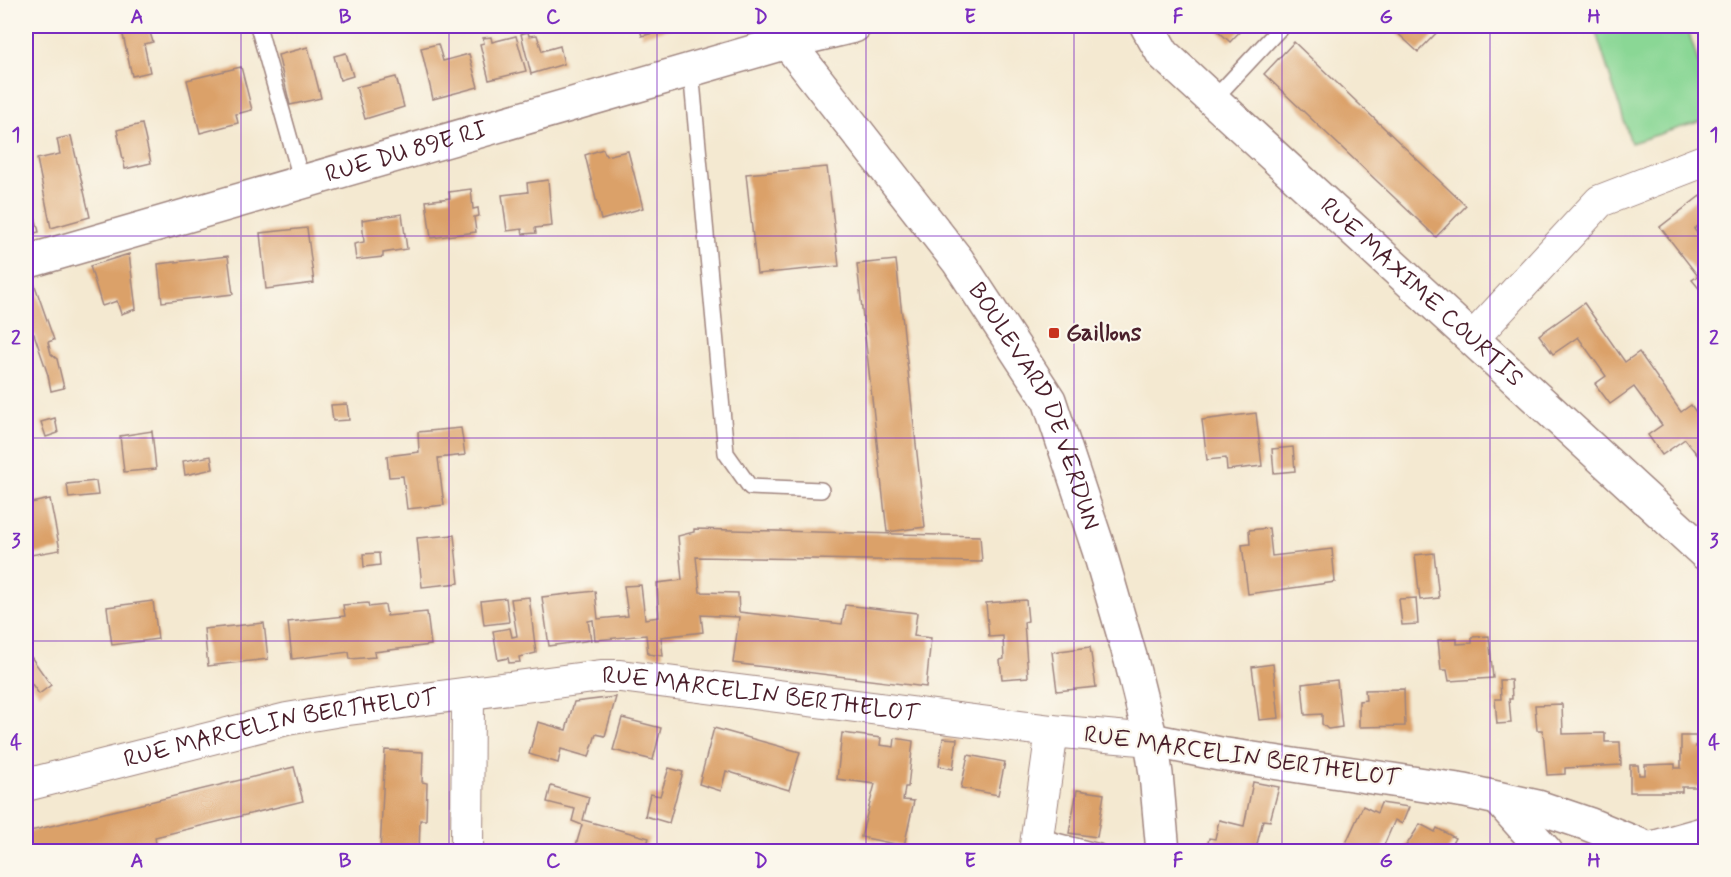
<svg xmlns="http://www.w3.org/2000/svg" width="1731" height="877" viewBox="0 0 1731 877" font-family="Mynerve,sans-serif">
	<style>
		.grass { fill: #8ad795; stroke: #6a7b60; stroke-width: 1.5 }
		.building { fill: #dba169 }
		.lines { fill: none; stroke-linecap: round; stroke-linejoin: round }
		.lane-casing { stroke: #9f847e; stroke-width: 18 }
		.street-casing { stroke: #9f847e; stroke-width: 34 }
		.secondary-casing { stroke: #9f847e; stroke-width: 36 }
		.primary-casing { stroke: #9f847e; stroke-width: 36 }
		.lane { stroke: #fff; stroke-width: 15 }
		.street { stroke: #fff; stroke-width: 32 }
		.secondary { stroke: #fff; stroke-width: 33 }
		.primary { stroke: #fff; stroke-width: 33 }
		.grid { fill: none; stroke: #7b2cbf; stroke-width: 1.5; stroke-opacity: 0.55 }
		.poi-dot { fill: #c8321e; stroke: #fbf7ec; stroke-width: 2 }
		.labels { text-anchor: middle; dominant-baseline: central; stroke-width: 4.5; stroke-linejoin: round; paint-order: stroke }
		.street-label { font-size: 24px; fill: #4a1f2b; stroke: #fbf7ec }
		.poi-label { font-size: 24px; font-weight: bold; fill: #4a1f2b; stroke: #fbf7ec; text-anchor: start }
		.neatline { fill: none; stroke: #7b2cbf; stroke-width: 2 }
		.grid-label { font-size: 20px; text-anchor: middle; font-weight: bold; fill: #7b2cbf }
	</style>
	<rect width="100%" height="100%" fill="#fbf7ec"/>
	<filter id="ink" filterUnits="userSpaceOnUse"><feTurbulence type="fractalNoise" baseFrequency=".0167" numOctaves="2"/><feDisplacementMap in="SourceGraphic" scale="12" xChannelSelector="R" yChannelSelector="G"/><feConvolveMatrix kernelMatrix="1 2 1 2 8 2 1 2 1" color-interpolation-filters="sRGB"/></filter>
	<filter id="wash" filterUnits="userSpaceOnUse"><feTurbulence type="fractalNoise" baseFrequency=".008" numOctaves="4" result="noise"/><feDisplacementMap in="SourceGraphic" scale="24" xChannelSelector="R" yChannelSelector="G"/><feGaussianBlur stdDeviation="1.35" result="paint"/><feColorMatrix in="noise" values="0 0 0 0 0 0 0 0 0 0 0 0 0 0 0 0 0 1.4 0 .05"/><feComposite in="paint" operator="in"/></filter>
	<g filter="url(#wash)">
		<rect width="100%" height="100%" fill="#f4e9d1"/>
		<polygon class="grass" points="1594,26 1687,26 1705,85 1705,120 1631,143"/>
		<g id="blocks">
			<g class="building">
				<polygon points="121,26 148,26 153,42 144,44 150,72 132,76"/>
				<polygon points="639,26 678,26 642,36"/>
				<polygon points="1213,26 1245,26 1230,42"/>
				<polygon points="1390,26 1443,26 1418,52"/>
				<polygon points="528,32 529,36 537,35 542,51 560,46 564,64 531,74 521,34"/>
				<polygon points="516,36 526,71 489,80 480,44 484,43 483,38 491,37 492,42"/>
				<polygon points="1294,42 1466,206 1436,237 1264,74"/>
				<polygon points="438,44 443,61 469,54 478,87 433,99 421,48"/>
				<polygon points="308,47 321,98 290,105 278,55"/>
				<polygon points="346,53 353,76 340,80 334,56"/>
				<polygon points="241,67 252,110 236,114 238,123 200,133 187,80"/>
				<polygon points="396,77 404,107 365,119 356,87"/>
				<polygon points="26,99 33,130 26,132"/>
				<polygon points="142,124 151,163 125,169 117,130"/>
				<polygon points="71,136 90,217 51,228 37,159 60,154 57,139"/>
				<polygon points="603,149 606,156 628,151 643,208 601,220 585,155"/>
				<polygon points="827,167 839,266 757,274 746,174"/>
				<polygon points="548,180 552,226 535,228 536,233 523,234 522,229 507,231 502,195 528,192 527,183"/>
				<polygon points="26,188 28,188 39,232 26,235"/>
				<polygon points="471,189 473,209 478,208 479,216 474,217 476,232 431,238 426,201 450,198 449,192"/>
				<polygon points="1700,196 1706,204 1706,220 1694,229 1706,245 1706,297 1692,280 1698,276 1660,227"/>
				<polygon points="402,214 407,249 383,253 383,257 356,260 354,244 364,242 362,220"/>
				<polygon points="307,228 314,283 266,289 260,233"/>
				<polygon points="129,254 136,309 121,314 117,301 102,306 90,266"/>
				<polygon points="228,256 233,294 162,302 158,264"/>
				<polygon points="896,260 925,527 887,532 857,264"/>
				<polygon points="34,283 54,340 48,342 51,354 57,359 64,388 51,391 48,375 34,334 26,337 26,286"/>
				<polygon points="1584,303 1625,362 1639,352 1681,412 1691,405 1706,426 1706,466 1685,439 1662,455 1648,435 1662,425 1634,387 1610,404 1595,384 1606,376 1578,337 1553,354 1539,335"/>
				<polygon points="347,404 349,420 333,421 331,405"/>
				<polygon points="1256,413 1262,466 1227,470 1226,458 1207,460 1202,420"/>
				<polygon points="55,418 58,433 46,437 41,422"/>
				<polygon points="461,428 465,455 438,458 444,505 407,509 403,476 389,477 387,456 419,452 418,432"/>
				<polygon points="152,431 156,469 124,472 120,436"/>
				<polygon points="1293,447 1295,471 1274,473 1272,449"/>
				<polygon points="211,456 213,469 185,475 183,461"/>
				<polygon points="96,481 98,495 69,498 67,484"/>
				<polygon points="50,499 60,550 31,555 29,543 26,544 26,504"/>
				<polygon points="1269,528 1272,556 1332,549 1335,582 1248,594 1242,545 1250,544 1249,530"/>
				<polygon points="694,529 980,536 982,562 696,557 700,592 738,593 739,612 842,624 845,605 917,613 914,636 931,638 926,687 733,663 739,617 701,615 703,632 661,637 663,656 648,654 646,635 595,640 593,620 588,621 591,640 549,646 542,597 595,591 598,619 628,616 624,586 641,585 645,619 659,617 657,583 682,580 678,536 694,532"/>
				<polygon points="454,535 459,583 422,587 417,538"/>
				<polygon points="379,553 380,565 364,567 363,554"/>
				<polygon points="1434,553 1439,598 1420,600 1415,555"/>
				<polygon points="529,597 536,653 519,657 520,662 509,663 508,658 498,660 493,631 510,628 512,637 517,636 511,599"/>
				<polygon points="506,598 509,622 484,625 481,601"/>
				<polygon points="1416,598 1418,624 1402,625 1399,599"/>
				<polygon points="1026,600 1028,621 1024,622 1028,677 1002,679 1000,660 1004,659 1003,636 989,637 986,603"/>
				<polygon points="153,601 158,639 112,645 107,607"/>
				<polygon points="368,603 369,607 385,605 387,616 427,612 431,645 374,652 375,657 350,659 349,652 292,659 288,622 345,616 343,605"/>
				<polygon points="264,623 268,659 208,666 204,629"/>
				<polygon points="1489,636 1493,678 1449,681 1447,670 1441,670 1438,640 1457,639 1457,644 1472,643 1472,637"/>
				<polygon points="1090,647 1096,687 1057,691 1052,652"/>
				<polygon points="31,657 51,685 39,694 26,676 26,661"/>
				<polygon points="1273,664 1279,718 1259,720 1252,667"/>
				<polygon points="1337,680 1342,727 1328,729 1322,724 1322,714 1305,715 1302,684"/>
				<polygon points="1500,680 1511,680 1512,699 1509,699 1511,723 1497,724 1495,699 1501,699"/>
				<polygon points="1404,689 1405,726 1359,727 1359,701 1366,700 1365,690"/>
				<polygon points="616,697 605,736 596,734 589,757 561,749 558,763 529,754 538,722 566,730 574,702"/>
				<polygon points="1562,704 1563,734 1605,733 1605,742 1620,742 1621,765 1565,768 1565,774 1547,775 1543,730 1537,730 1535,705"/>
				<polygon points="622,718 661,728 653,760 613,750"/>
				<polygon points="714,728 800,752 789,790 726,771 721,791 699,784"/>
				<polygon points="842,733 881,738 880,745 894,747 895,738 913,741 908,787 905,787 903,800 914,801 904,846 861,837 875,784 837,779"/>
				<polygon points="1681,736 1696,736 1696,747 1706,747 1706,787 1682,787 1682,792 1630,792 1630,765 1638,765 1639,775 1645,775 1645,765 1675,764 1675,768 1681,768"/>
				<polygon points="943,738 957,739 953,769 939,766"/>
				<polygon points="385,750 423,752 422,782 427,783 426,820 420,820 419,852 380,852"/>
				<polygon points="968,755 1005,762 998,795 961,788"/>
				<polygon points="294,767 303,801 155,837 156,844 124,852 26,852 26,832"/>
				<polygon points="669,768 683,772 669,823 645,816 650,794 660,796"/>
				<polygon points="1253,782 1279,787 1270,821 1263,820 1255,852 1206,852 1209,838 1215,839 1219,820 1244,826"/>
				<polygon points="551,786 589,797 583,820 649,838 645,852 574,852 582,825 572,821 575,809 547,802"/>
				<polygon points="1077,790 1104,794 1097,837 1069,833"/>
				<polygon points="1381,803 1409,807 1402,824 1395,820 1381,852 1365,852 1346,843 1363,806 1377,813"/>
				<polygon points="1420,824 1435,832 1437,828 1455,838 1447,852 1402,852"/>
			</g>
		</g>
	</g>
	<g filter="url(#ink)">
		<use href="#blocks" fill-opacity="0" stroke="#9f847e" stroke-width="1.5"/>
		<g class="lines">
			<defs>
				<g id="lane">
					<polyline points="258,26 302,182"/>
					<polyline points="691,70 726,453 750,487 821,490"/>
					<polyline points="1213,100 1282,26"/>
					<polyline points="1037,836 1099,852"/>
				</g>
				<g id="street">
					<polyline points="1472,339 1600,201 1706,160"/>
					<path id="s1" d="M26 785 287 719 341 710 601 676H620L1052 731 1151 740"/>
					<polyline points="467,852 468,694"/>
					<polyline points="1035,852 1052,731"/>
				</g>
				<g id="secondary">
					<path id="s2" d="M1147 26 1163 54 1706 554"/>
					<path id="s3" d="M26 262 787 42 854 26"/>
					<polyline points="1151,740 1220,754 1465,791 1538,807 1588,824 1649,849"/>
					<polyline points="1499,799 1546,852"/>
					<polyline points="1648,852 1649,849 1706,833"/>
				</g>
				<g id="primary">
					<path id="s4" d="M771 26 787 42 958 261 1049 400 1099 550 1131 660 1151 740 1156 774 1163 852"/>
				</g>
			</defs>
			<use href="#lane" class="lane-casing"/>
			<use href="#street" class="street-casing"/>
			<use href="#secondary" class="secondary-casing"/>
			<use href="#primary" class="primary-casing"/>
			<use href="#lane" class="lane"/>
			<use href="#street" class="street"/>
			<use href="#secondary" class="secondary"/>
			<use href="#primary" class="primary"/>
		</g>
	</g>
	<path class="grid" d="M241 26V852M449 26V852M657 26V852M866 26V852M1074 26V852M1282 26V852M1490 26V852M26 236H1706M26 438H1706M26 641H1706"/>
	<rect class="poi-dot" x="1048" y="327" width="12" height="12" rx="3"/>
	<g class="labels">
		<g class="street-label">
			<text stroke="none"><textPath href="#s3" startOffset="396">RUE DU 89E RI</textPath></text>
			<text stroke="none"><textPath href="#s2" startOffset="384">RUE MAXIME COURTIS</textPath></text>
			<text stroke="none"><textPath href="#s4" startOffset="466">BOULEVARD DE VERDUN</textPath></text>
			<text stroke="none"><textPath href="#s1" startOffset="747">RUE MARCELIN BERTHELOT</textPath></text>
			<text stroke="none"><textPath href="#s1" startOffset="261">RUE MARCELIN BERTHELOT</textPath></text>
			<text transform="translate(1242 757) rotate(8)">RUE MARCELIN BERTHELOT</text>
		</g>
		<g class="poi-label">
			<text x="1066" y="333">Gaillons</text>
		</g>
	</g>
	<rect width="1731" height="877" fill="none" stroke="#fbf7ec" stroke-width="66"/>
	<rect x="33" y="33" width="1665" height="811" class="neatline"/>
	<g class="grid-label">
		<text x="137" y="23">A</text>
		<text x="345" y="23">B</text>
		<text x="553" y="23">C</text>
		<text x="761" y="23">D</text>
		<text x="970" y="23">E</text>
		<text x="1178" y="23">F</text>
		<text x="1386" y="23">G</text>
		<text x="1594" y="23">H</text>
		<text x="16" y="141">1</text>
		<text x="1714" y="141">1</text>
		<text x="16" y="344">2</text>
		<text x="1714" y="344">2</text>
		<text x="16" y="547">3</text>
		<text x="1714" y="547">3</text>
		<text x="16" y="749">4</text>
		<text x="1714" y="749">4</text>
		<text x="137" y="867">A</text>
		<text x="345" y="867">B</text>
		<text x="553" y="867">C</text>
		<text x="761" y="867">D</text>
		<text x="970" y="867">E</text>
		<text x="1178" y="867">F</text>
		<text x="1386" y="867">G</text>
		<text x="1594" y="867">H</text>
	</g>
</svg>
